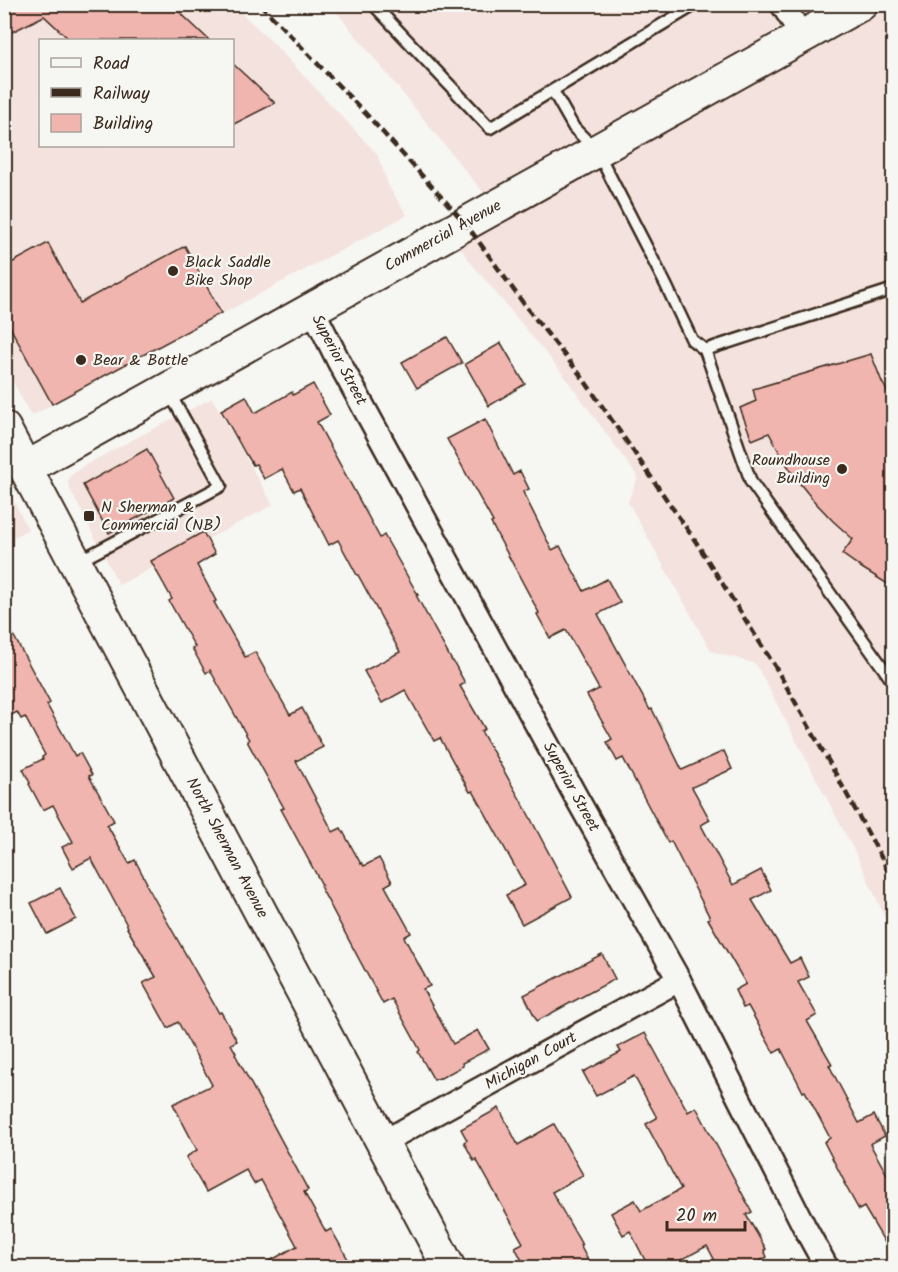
<svg xmlns="http://www.w3.org/2000/svg" width="898" height="1272" viewBox="0 0 898 1272" font-family="Kalam,sans-serif">
	<style>
		.built { fill: #f4e2de; fill-rule: evenodd }
		.building { fill: #f0b5ae; stroke: #3b2a1e; stroke-width: 1.5 }
		.lines { fill: none; stroke-linecap: round; stroke-linejoin: round }
		.lane-casing { stroke: #3b2a1e; stroke-width: 15 }
		.street-casing { stroke: #3b2a1e; stroke-width: 27 }
		.secondary-casing { stroke: #3b2a1e; stroke-width: 36 }
		.lane { stroke: #f6f6f2; stroke-width: 10 }
		.street { stroke: #f6f6f2; stroke-width: 22 }
		.secondary { stroke: #f6f6f2; stroke-width: 32 }
		.rail { stroke: #3b2a1e; stroke-width: 4.5; stroke-dasharray: 9 4.5; stroke-linecap: butt }
		.poi-dot { fill: #3b2a1e; stroke: #f6f6f2; stroke-width: 2 }
		.labels { text-anchor: middle; dominant-baseline: central; stroke-width: 4.5; stroke-linejoin: round; paint-order: stroke }
		.street-label { font-size: 16px; fill: #3b2a1e; stroke: #f6f6f2 }
		.poi-label { font-size: 16px; fill: #3b2a1e; stroke: #f6f6f2; text-anchor: start }
	</style>
	<rect width="100%" height="100%" fill="#f6f6f2"/>
	<filter id="ink" filterUnits="userSpaceOnUse"><feTurbulence type="fractalNoise" baseFrequency=".0167" numOctaves="2"/><feDisplacementMap in="SourceGraphic" scale="12" xChannelSelector="R" yChannelSelector="G"/><feConvolveMatrix kernelMatrix="1 2 1 2 8 2 1 2 1" color-interpolation-filters="sRGB"/></filter>
	<g filter="url(#ink)">
		<g class="built">
			<path d="M4 5H233L274 44 377 154 389 187 407 215 31 416 5 366ZM40 40H232V146H40Z"/>
			<polygon points="331,5 893,5 893,935 857,856 756,664 711,651 628,502 638,477 559,369 469,260 449,233 495,207"/>
			<polygon points="212,398 273,505 119,585 71,491 68,483 70,476 85,465"/>
			<polygon points="5,484 28,529 5,543 4,543"/>
		</g>
		<g class="building">
			<polygon points="4,4 171,4 209,40 70,40 44,16 4,36"/>
			<polygon points="232,63 275,103 232,125"/>
			<polygon points="48,243 80,303 185,246 221,313 52,404 4,316 4,267"/>
			<polygon points="447,337 462,363 417,388 402,362"/>
			<polygon points="501,343 525,384 489,406 465,364"/>
			<polygon points="871,354 882,382 894,403 894,588 862,568 842,554 853,539 833,521 814,501 797,480 782,457 769,433 752,440 740,408 756,401 753,389"/>
			<polygon points="313,384 330,415 317,422 380,538 384,535 418,595 416,595 452,661 453,661 465,683 460,686 485,729 481,731 524,806 572,897 522,924 506,895 525,885 473,791 470,792 440,738 434,741 405,690 382,703 364,671 400,652 358,575 357,575 338,540 329,545 300,488 294,491 282,469 264,479 256,464 253,465 247,455 246,455 221,410 246,396 255,413 292,392 293,395"/>
			<polygon points="485,419 513,475 520,471 529,489 523,492 552,550 560,546 584,591 607,579 620,603 598,614 650,710 652,709 682,770 724,751 732,769 692,787 710,820 701,825 733,885 761,870 771,890 752,900 790,963 800,958 809,977 798,982 817,1015 807,1021 832,1064 829,1065 859,1123 874,1115 885,1136 870,1144 894,1187 894,1258 864,1207 859,1210 844,1183 845,1183 824,1142 830,1138 805,1091 803,1092 781,1049 774,1053 748,1006 743,1008 735,990 746,984 708,919 710,918 671,841 668,843 623,758 617,761 607,742 612,739 587,695 599,689 566,630 550,638 537,614 539,613 491,523 493,522 447,439"/>
			<polygon points="147,449 174,498 109,533 83,485"/>
			<polygon points="203,532 215,554 197,565 216,601 214,602 245,657 255,652 290,715 302,708 323,747 296,761 333,832 341,828 361,864 362,863 364,866 379,858 392,882 385,886 411,933 404,937 430,986 423,989 453,1044 478,1030 489,1049 462,1063 463,1066 439,1079 439,1078 434,1080 418,1052 420,1050 392,999 383,1004 320,886 322,885 281,809 284,808 247,741 249,740 210,670 206,673 192,648 195,647 169,601 172,599 151,561"/>
			<polygon points="4,618 50,703 47,705 68,743 75,756 80,753 92,775 89,776 114,821 107,825 129,863 135,860 147,883 146,884 219,1013 221,1012 237,1041 231,1044 236,1053 235,1054 308,1190 304,1192 326,1232 331,1229 349,1261 336,1268 257,1268 297,1246 261,1180 254,1184 246,1170 206,1192 186,1157 197,1150 173,1104 212,1085 178,1022 168,1028 143,983 156,977 127,928 128,927 91,858 73,868 62,847 73,842 53,805 43,810 29,784 30,783 23,769 43,759 42,757 45,755 25,717 21,719 17,712 4,719"/>
			<polygon points="60,888 76,919 47,934 31,903"/>
			<polygon points="602,954 615,979 537,1021 524,995"/>
			<polygon points="645,1033 688,1112 696,1107 752,1212 746,1215 766,1249 764,1250 767,1257 748,1268 719,1268 707,1246 666,1268 649,1268 630,1231 623,1235 611,1213 635,1200 641,1211 681,1189 646,1124 657,1118 634,1076 596,1096 583,1072 621,1052 618,1047"/>
			<polygon points="499,1108 518,1145 554,1124 583,1175 552,1192 582,1245 580,1245 592,1268 526,1268 515,1247 523,1243 476,1159 474,1161 464,1142 467,1140 461,1129"/>
		</g>
		<g class="lines">
			<defs>
				<g id="lane">
					<polyline points="373,4 490,128 693,6 692,4"/>
					<polyline points="553,91 574,128 597,151 666,285 692,340 705,350 751,482 891,679 894,680"/>
					<polyline points="705,350 894,289"/>
					<polyline points="79,561 221,486 186,422 168,391"/>
				</g>
				<g id="street">
					<polyline points="782,4 803,37"/>
					<polyline points="312,308 339,362 575,795 679,980 804,1226 827,1268"/>
					<polyline points="383,1142 679,980"/>
				</g>
				<g id="secondary">
					<polyline points="4,428 449,1268"/>
					<polyline points="26,468 861,4"/>
				</g>
			</defs>
			<use href="#lane" class="lane-casing"/>
			<use href="#street" class="street-casing"/>
			<use href="#secondary" class="secondary-casing"/>
			<use href="#lane" class="lane"/>
			<use href="#street" class="street"/>
			<use href="#secondary" class="secondary"/>
			<polyline class="rail" points="260,4 367,115 466,224 526,307 582,377 696,542 776,668 833,769 880,855 894,884"/>
		</g>
	</g>
	<g class="poi-dot">
		<circle cx="173" cy="271" r="6"/>
		<circle cx="81" cy="360" r="6"/>
		<circle cx="842" cy="469" r="6"/>
		<rect x="83" y="510" width="12" height="12" rx="3"/>
	</g>
	<g class="labels">
		<g class="street-label">
			<text transform="translate(443 236) rotate(-29)">Commercial Avenue</text>
			<text transform="translate(339 360) rotate(62)">Superior Street</text>
			<text transform="translate(571 787) rotate(61)">Superior Street</text>
			<text transform="translate(227 848) rotate(62)">North Sherman Avenue</text>
			<text transform="translate(531 1061) rotate(-29)">Michigan Court</text>
		</g>
		<g class="poi-label">
			<text x="185" y="262">Black Saddle<tspan x="185" dy="18">Bike Shop</tspan></text>
			<text x="93" y="360">Bear &amp; Bottle</text>
			<text x="830" y="460" text-anchor="end">Roundhouse<tspan x="830" dy="18">Building</tspan></text>
			<text x="101" y="507">N Sherman &amp;<tspan x="101" dy="18">Commercial (NB)</tspan></text>
		</g>
	</g>
	<rect width="898" height="1272" fill="none" stroke="#f6f6f2" stroke-width="24"/>
	<rect x="12" y="12" width="874" height="1248" fill="none" stroke="#3b2a1e" stroke-width="2" filter="url(#ink)"/>
	<rect x="39" y="39" width="195" height="108" fill="#f6f6f2" stroke="#aba49d" stroke-width="1.5"/>
	<rect x="51" y="58" width="30" height="9" fill="#f6f6f2" stroke="#aba49d" stroke-width="1.5"/>
	<text x="93" y="69" font-size="18" fill="#3b2a1e">Road</text>
	<rect x="51" y="88" width="30" height="9" fill="#3b2a1e" stroke="#aba49d" stroke-width="1.5"/>
	<text x="93" y="99" font-size="18" fill="#3b2a1e">Railway</text>
	<rect x="51" y="114" width="30" height="18" fill="#f0b5ae" stroke="#aba49d" stroke-width="1.5"/>
	<text x="93" y="129" font-size="18" fill="#3b2a1e">Building</text>
	<path d="M667 1221v9h78v-9" fill="none" stroke="#3b2a1e" stroke-width="3"/>
	<text x="676" y="1221" font-size="18" fill="#3b2a1e" stroke="#f6f6f2" stroke-width="4.5" paint-order="stroke">20 m</text>
</svg>
